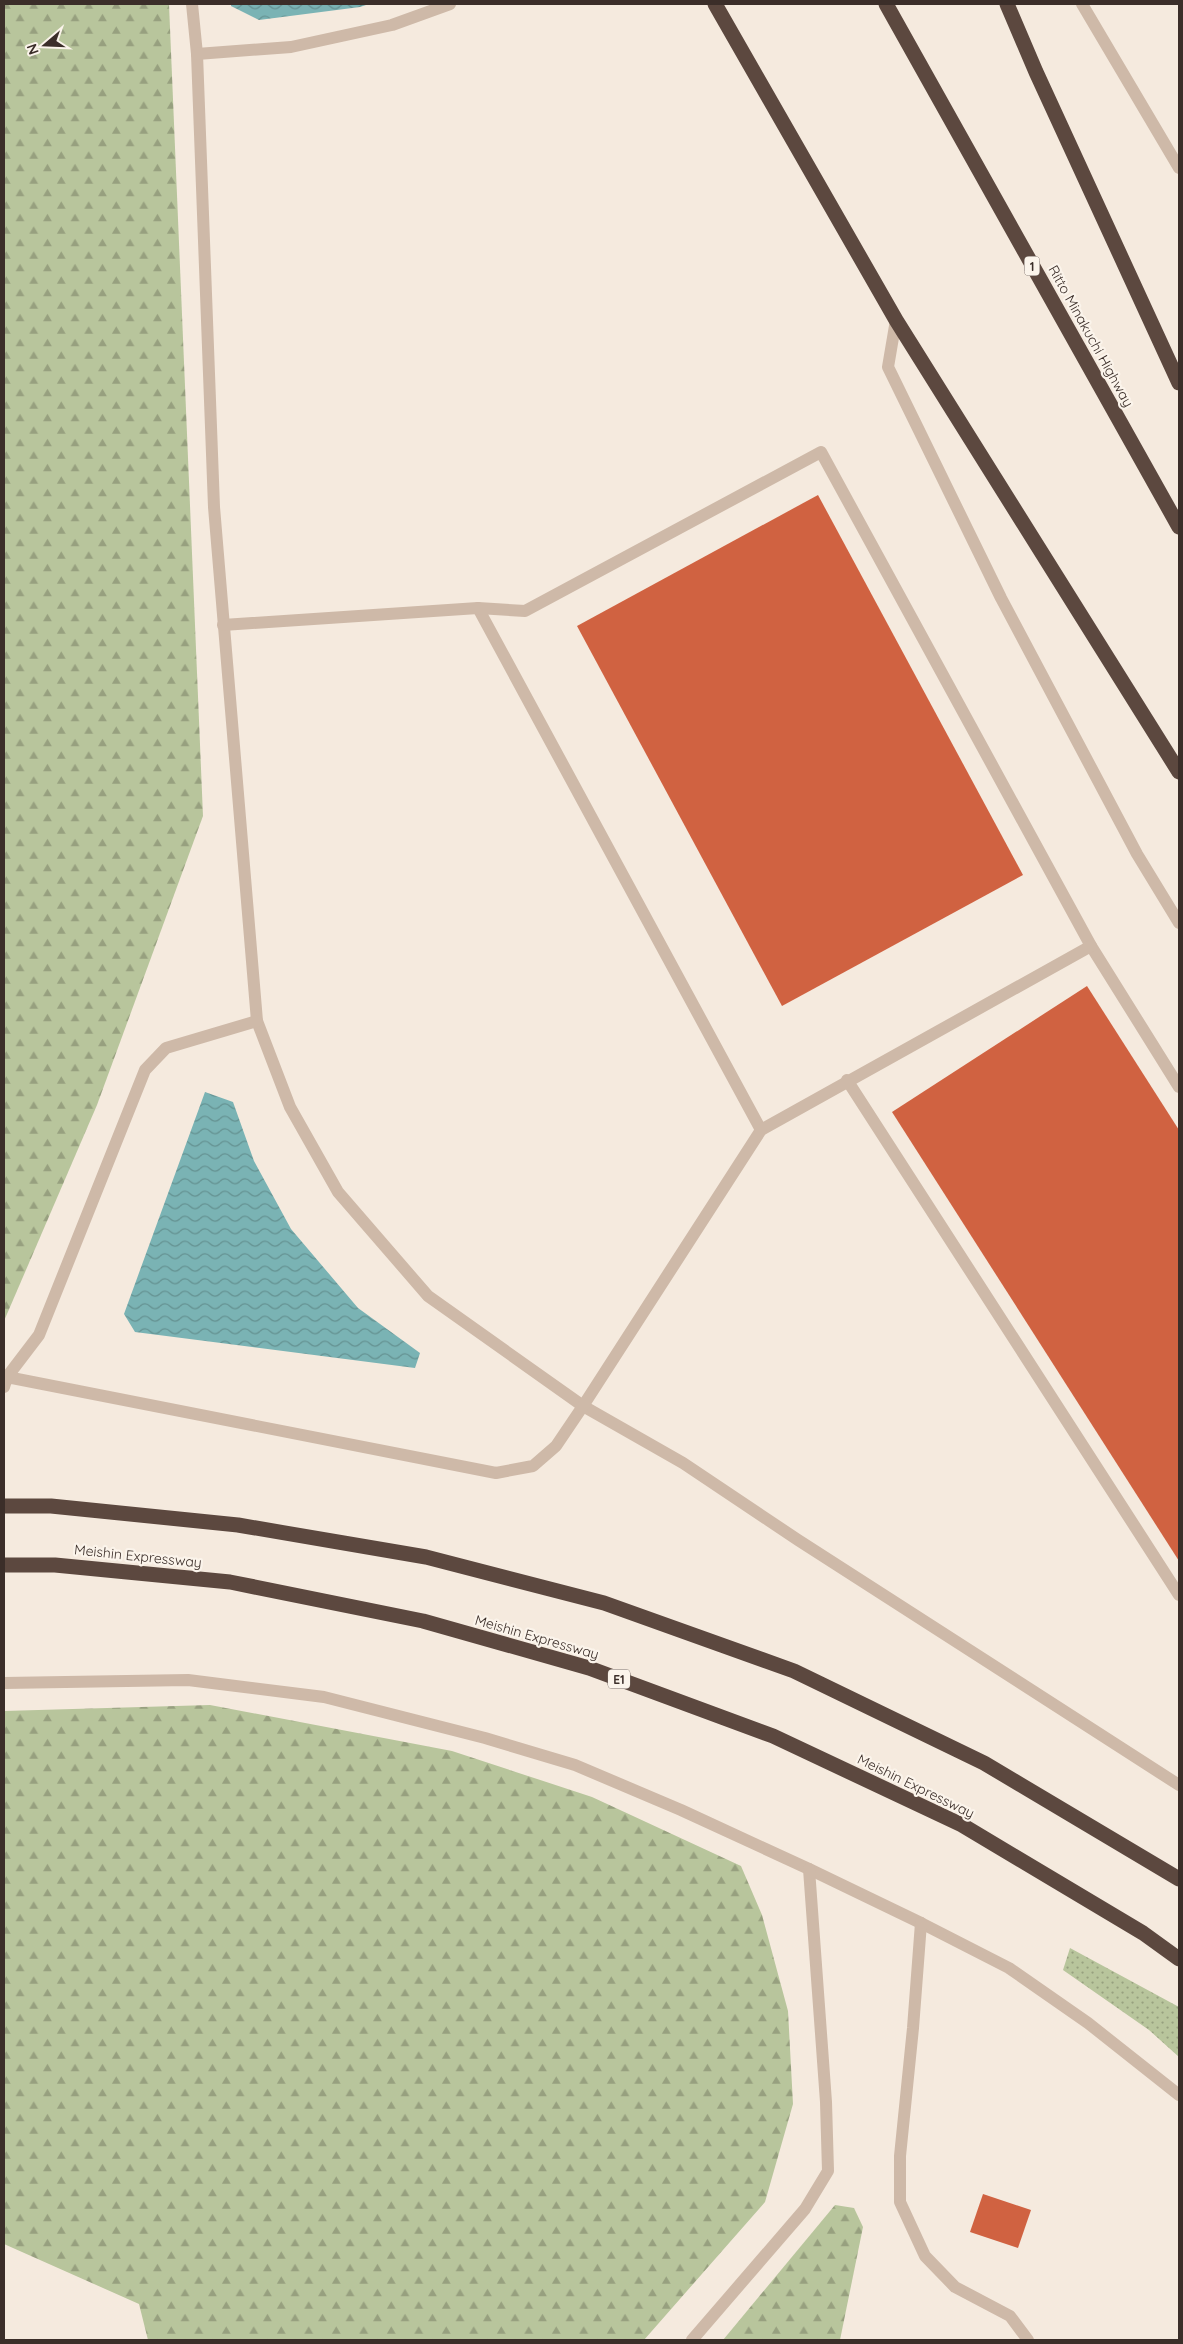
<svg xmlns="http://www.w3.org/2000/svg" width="1183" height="2344" viewBox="0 0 1183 2344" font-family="Quicksand,sans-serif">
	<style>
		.grass { fill: url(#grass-dots) }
		.forest { fill: url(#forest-firs) }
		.water { fill: url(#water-waves) }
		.building { fill: #d06241 }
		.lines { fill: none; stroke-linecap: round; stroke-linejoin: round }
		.minor { stroke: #ceb9a8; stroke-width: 12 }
		.highway { stroke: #5c483f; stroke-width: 15 }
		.labels { text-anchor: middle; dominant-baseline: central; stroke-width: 4.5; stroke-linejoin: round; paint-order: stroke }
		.shield { fill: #fbf4eb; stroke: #756963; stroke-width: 1 }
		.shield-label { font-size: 12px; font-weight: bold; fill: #3b2e29 }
		.street-label { font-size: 14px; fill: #3b2e29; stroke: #fbf4eb }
	</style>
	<defs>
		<pattern id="grass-dots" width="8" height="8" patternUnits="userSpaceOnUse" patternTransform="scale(1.25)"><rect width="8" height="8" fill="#b8c59c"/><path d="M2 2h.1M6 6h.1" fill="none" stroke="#97a07f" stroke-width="1.8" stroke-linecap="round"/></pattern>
		<pattern id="forest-firs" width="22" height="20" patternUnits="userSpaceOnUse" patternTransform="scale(1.25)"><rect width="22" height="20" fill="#b8c59c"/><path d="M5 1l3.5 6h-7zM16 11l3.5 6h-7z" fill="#97a07f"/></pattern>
		<pattern id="water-waves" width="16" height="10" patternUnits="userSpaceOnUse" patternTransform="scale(1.25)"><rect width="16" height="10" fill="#7ab3b4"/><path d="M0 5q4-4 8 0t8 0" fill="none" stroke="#659292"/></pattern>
	</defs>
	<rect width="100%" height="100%" fill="#f5eade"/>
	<polygon class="grass" points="1070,1948 1179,2007 1179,2057 1149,2030 1063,1970"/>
	<g class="forest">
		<polygon points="4,4 169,4 203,816 97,1105 4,1321"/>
		<polygon points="210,1705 452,1751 592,1797 741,1866 762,1915 788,2011 793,2104 765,2202 644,2340 148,2340 139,2304 4,2244 4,1711"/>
		<polygon points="835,2205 854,2208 863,2227 840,2340 723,2340"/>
	</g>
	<g class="water">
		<polygon points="231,4 369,4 360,7 259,20 231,6"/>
		<polygon points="205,1092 233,1102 254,1161 291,1229 358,1308 420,1353 415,1368 135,1332 124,1314"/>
	</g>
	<g class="building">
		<polygon points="818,495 1023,875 782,1006 577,626"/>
		<polygon points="1087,986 1179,1130 1179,1561 892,1112"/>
		<polygon points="983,2194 1031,2210 1018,2248 970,2232"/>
	</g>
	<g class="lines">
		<g class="minor">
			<polyline points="192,4 197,54 214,507 257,1021 290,1107 338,1192 428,1296 583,1406 683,1463 798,1540 1179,1785"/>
			<polyline points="1082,4 1179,168"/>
			<polyline points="197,54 291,47 392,25 450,4"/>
			<polyline points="896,320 888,367 1001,598 1137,854 1179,923"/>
			<polyline points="478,608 761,1130"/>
			<polyline points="223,625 478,608 525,611 821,452 1091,946 1179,1087"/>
			<polyline points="847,1080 1179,1595"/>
			<polyline points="7,1377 39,1335 145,1070 166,1048 257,1021"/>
			<polyline points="4,1387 7,1377 496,1473 533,1466 556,1446 583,1406 761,1130 1091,946"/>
			<polyline points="4,1683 188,1680 324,1697 485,1738 575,1765 681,1810 809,1869 921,1923 1009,1968 1088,2023 1179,2095"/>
			<polyline points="921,1923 913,2028 900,2156 900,2202 925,2256 955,2287 1010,2316 1028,2340"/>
			<polyline points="692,2340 805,2209 828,2171 826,2102 809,1869"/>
		</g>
		<g class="highway">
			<polyline points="715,4 896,320 1179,772"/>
			<polyline points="886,4 1179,527"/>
			<polyline points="1007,4 1036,72 1179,383"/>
			<polyline points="4,1506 51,1506 238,1525 426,1557 604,1603 794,1671 984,1763 1179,1879"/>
			<polyline points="4,1565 55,1565 230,1582 423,1621 589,1668 773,1736 962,1825 1143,1933 1179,1959"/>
		</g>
	</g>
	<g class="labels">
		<g class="shield">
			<rect x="1024.5" y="256.5" width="15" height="19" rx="4"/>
			<rect x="608" y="1669.5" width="22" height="19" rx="4"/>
		</g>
		<g class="shield-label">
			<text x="1032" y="266">1</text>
			<text x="619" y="1679">E1</text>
		</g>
		<g class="street-label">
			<text transform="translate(1091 336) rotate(61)">Ritto Minakuchi Highway</text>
			<text transform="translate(138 1556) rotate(6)">Meishin Expressway</text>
			<text transform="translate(537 1637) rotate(16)">Meishin Expressway</text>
			<text transform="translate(916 1786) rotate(26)">Meishin Expressway</text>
		</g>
	</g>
	<rect width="1183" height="2344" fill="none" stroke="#3b2e29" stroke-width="10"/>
	<g transform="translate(45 45) rotate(251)" stroke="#fbf4eb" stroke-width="4" paint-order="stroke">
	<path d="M0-4L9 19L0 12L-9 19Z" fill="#3b2e29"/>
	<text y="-8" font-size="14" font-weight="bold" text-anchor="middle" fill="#3b2e29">N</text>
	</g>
</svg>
